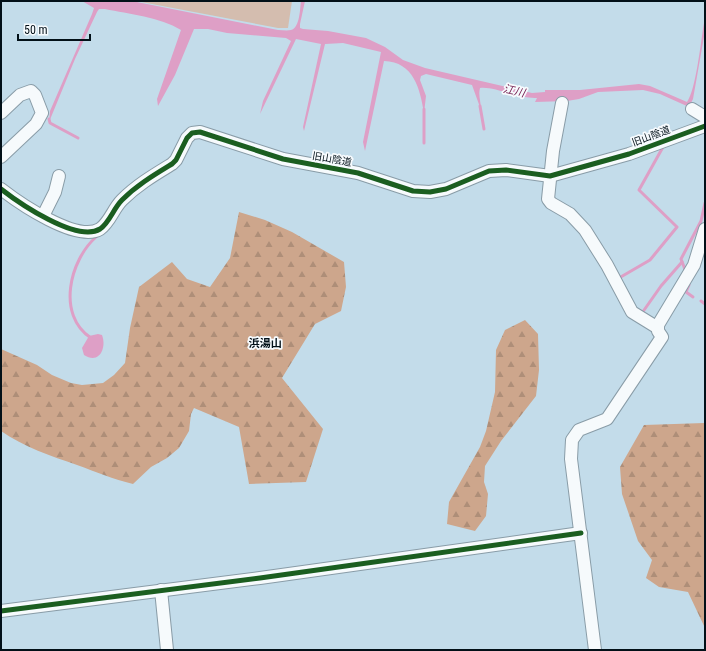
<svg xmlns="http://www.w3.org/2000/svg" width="706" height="651" viewBox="0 0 706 651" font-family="'Roboto Condensed','Noto Sans JP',sans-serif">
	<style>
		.grass { fill: #d4bdaf }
		.forest { fill: url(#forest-firs) }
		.water { fill: #de9fc6 }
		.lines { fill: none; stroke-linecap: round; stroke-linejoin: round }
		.stream { stroke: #de9fc6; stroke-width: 3 }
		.minor-casing { stroke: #899ca7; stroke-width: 14 }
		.minor { stroke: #f6fafc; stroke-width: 12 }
		.cycleway-casing { stroke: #f7fbfe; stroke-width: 8 }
		.cycleway { stroke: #1b5e20; stroke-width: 5 }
		.labels { text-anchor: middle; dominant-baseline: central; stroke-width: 3.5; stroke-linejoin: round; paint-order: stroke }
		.street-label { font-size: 10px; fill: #021018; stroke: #f7fbfe }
		.water-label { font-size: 11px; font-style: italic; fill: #71184b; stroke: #f7fbfe }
		.neighbourhood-label { font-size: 11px; font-weight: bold; fill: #021018; stroke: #f7fbfe }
	</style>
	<defs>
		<pattern id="forest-firs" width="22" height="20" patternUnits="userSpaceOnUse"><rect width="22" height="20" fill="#cda68c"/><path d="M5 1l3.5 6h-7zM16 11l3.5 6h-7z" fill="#ae8e78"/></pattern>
	</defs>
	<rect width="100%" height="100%" fill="#c3dcea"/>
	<polygon class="grass" points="136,1 292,1 288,28 278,28"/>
	<g class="forest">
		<path d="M239 212 265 220 292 232 344 262 346 287 341 311 315 324 282 378 323 429 306 482 249 484 239 427 194 408 191 414 189 431 179 448 167 458 151 467 133 484C113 479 96 472 77 465 51 456 24 447 1 431V349L37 365 52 375 71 383 82 385 103 383 114 375 125 363 130 328 139 287 172 262 187 279 210 287 230 258Z"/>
		<polygon points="525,320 538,334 539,370 536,396 501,441 485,466 484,482 488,494 486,516 475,531 447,524 449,502 480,447 486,431 495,392 496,350 505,330"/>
		<polygon points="705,415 705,628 688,592 659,587 646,578 652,560 638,541 622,494 620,467 644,425 704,423"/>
	</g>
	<g class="water">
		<path d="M82 1H132L278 30C282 30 287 31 291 30 300 28 300 8 301 1H305L300 24V28L303 29 328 31 366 38 385 47 403 60 425 68 532 93 545 92V90H580L639 84 650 86 687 102C696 90 701 40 704 23L705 31 693 99 689 107 660 94 643 90 598 92 579 99 567 101 535 102 537 98C518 99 494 86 480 88 478 95 481 102 481 110L472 85 426 74 421 76 420 80 426 96 424 113C420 89 414 62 384 61L365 151 363 142 381 52 343 43 325 44 304 131 303 127 321 44 296 39 260 114 263 101 291 41 286 38 227 33 208 29H194L175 75 158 106 157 99 181 30C160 17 129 14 105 9H99L97 12 75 59 49 122 50 111 92 14 94 8Z"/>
		<path d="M98 334 102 335C107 348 99 365 84 355L82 348 89 336Z"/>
	</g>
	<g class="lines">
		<g class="stream">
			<polyline points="480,106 484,129"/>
			<polyline points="424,109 424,143"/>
			<polyline points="49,119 50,123 78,138"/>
			<polyline points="686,272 681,259 701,221 705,203"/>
			<polyline points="619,278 650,260 677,227 639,190 663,147"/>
			<polyline points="689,285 686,292 693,297"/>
			<polyline points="701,301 705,304"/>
			<polyline points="642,313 661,286 682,262"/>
			<path d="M91 338C56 315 70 260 96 237"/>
		</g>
		<defs>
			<g id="minor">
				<polyline points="562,103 553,151 548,199 551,203 570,214 585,230 607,265 632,312 658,328"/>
				<polyline points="692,109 705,117"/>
				<polyline points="1,113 20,95 31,91 35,95 42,113 36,124 1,157"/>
				<path d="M1 189C19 203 77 243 100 229 110 222 113 209 122 200 137 185 154 175 172 164L176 160 187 138 192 133 200 132 283 159 358 173 413 191 430 192 446 189 489 171 506 170 550 176 629 154 705 126"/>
				<polyline points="43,216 55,192 59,176"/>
				<polyline points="161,590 167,650"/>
				<polyline points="1,611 260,578 581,533"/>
				<polyline points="595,650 571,459 572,440 579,430 607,419 662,337 658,331 658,325 694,265 705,229"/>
			</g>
		</defs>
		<use href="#minor" class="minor-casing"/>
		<use href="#minor" class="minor"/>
		<defs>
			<g id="cycleway">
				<path d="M1 189C19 203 77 243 100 229 110 222 113 209 122 200 137 185 154 175 172 164L176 160 187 138 192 133 200 132 283 159 358 173 413 191 430 192 446 189 489 171 506 170 550 176 629 154 705 126"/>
				<polyline points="1,611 260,578 581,533"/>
			</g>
		</defs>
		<use href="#cycleway" class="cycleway-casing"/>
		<use href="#cycleway" class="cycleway"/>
	</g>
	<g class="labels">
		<g class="street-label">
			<text transform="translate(651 136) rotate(-20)">旧山陰道</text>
			<text transform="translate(332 159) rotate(10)">旧山陰道</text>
		</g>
		<g class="water-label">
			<text transform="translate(514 91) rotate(13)">江川</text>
		</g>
		<g class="neighbourhood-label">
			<text x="265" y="343">浜湯山</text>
		</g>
	</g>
	<rect width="706" height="651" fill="none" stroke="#021018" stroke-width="4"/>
	<path d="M18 34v6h72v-6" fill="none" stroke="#021018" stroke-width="2"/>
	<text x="24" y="34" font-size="12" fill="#021018" stroke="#f7fbfe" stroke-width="3" paint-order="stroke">50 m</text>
</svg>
